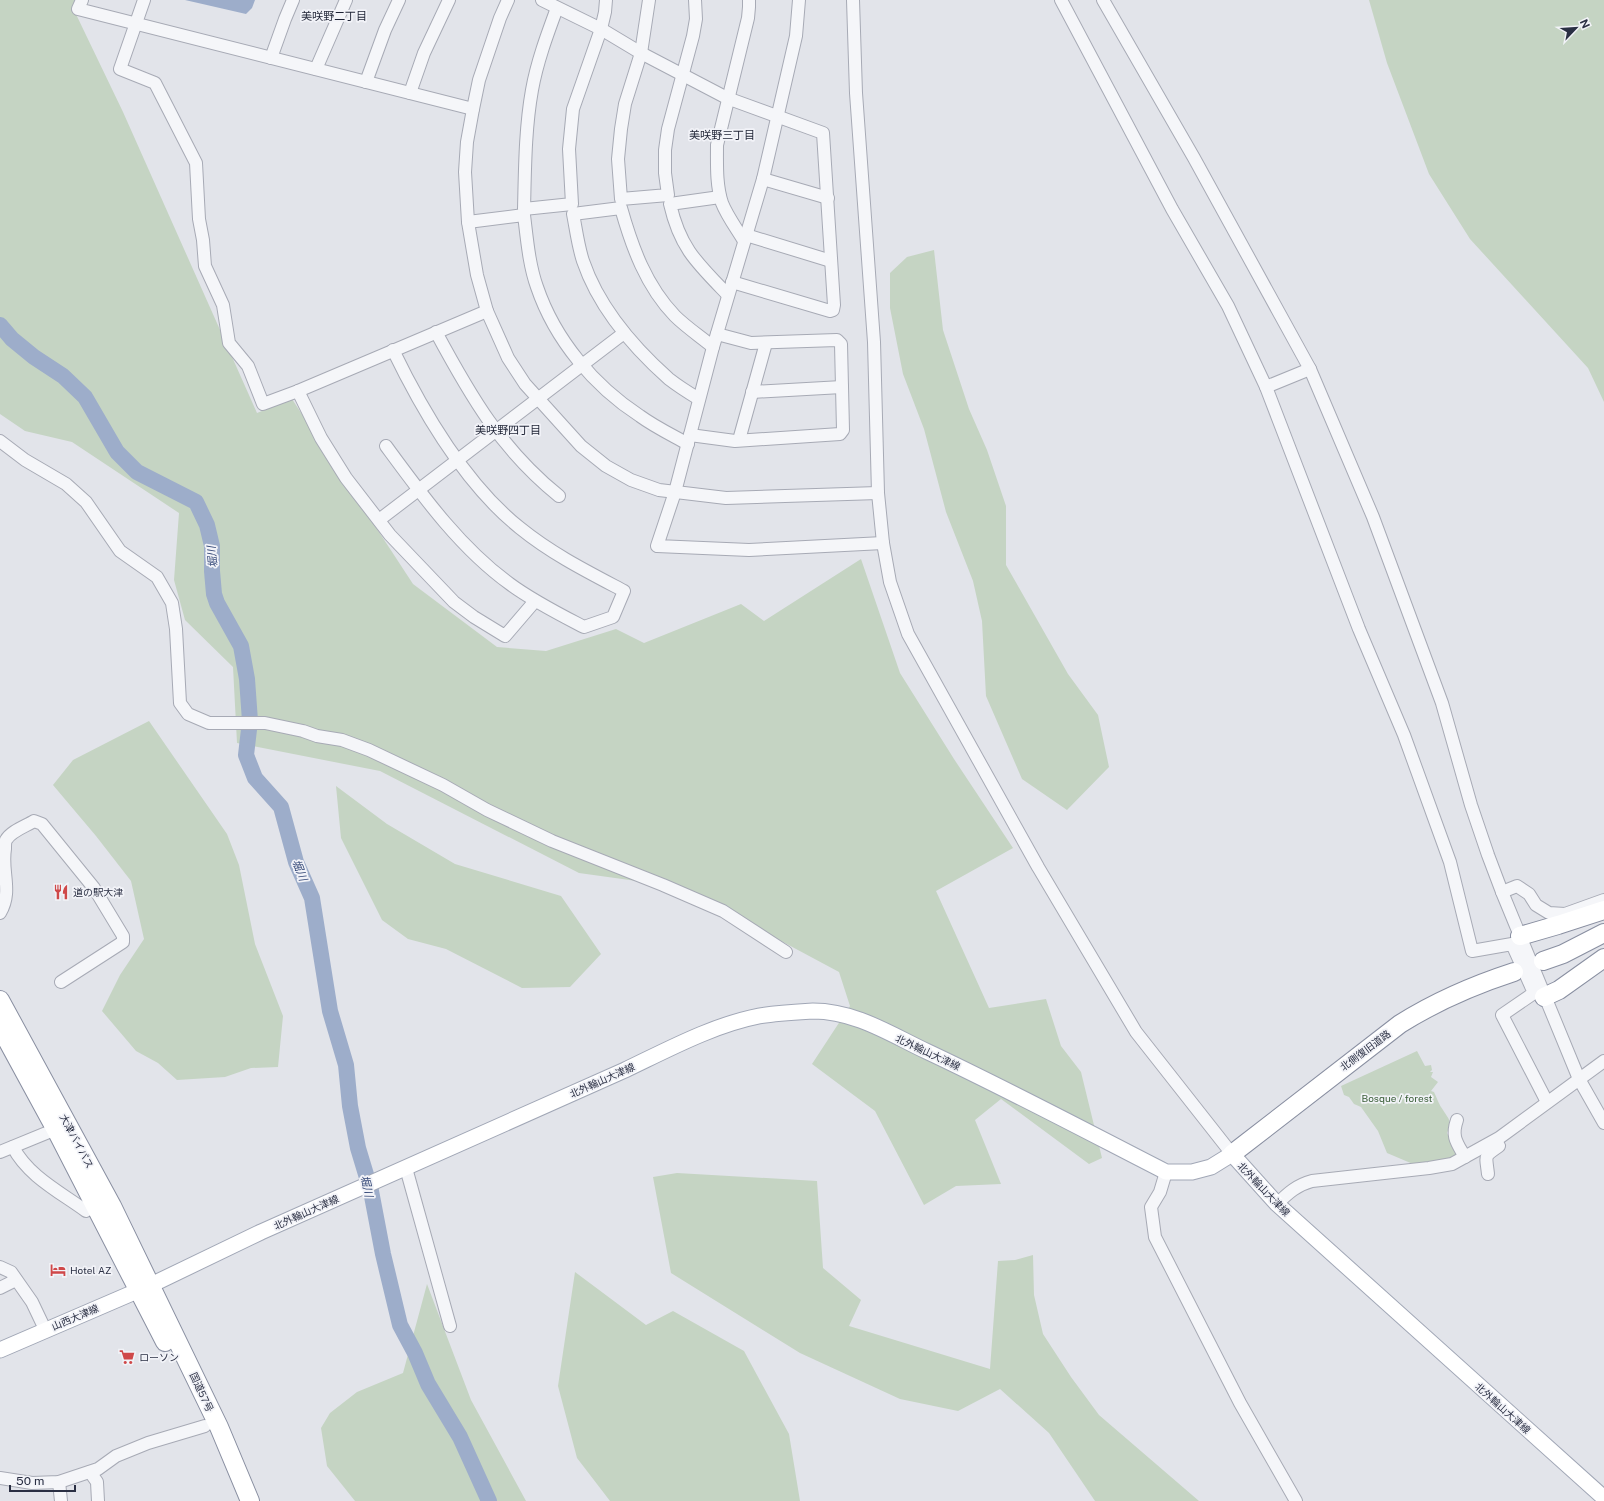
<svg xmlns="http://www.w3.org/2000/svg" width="1604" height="1501" viewBox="0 0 1604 1501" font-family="'Public Sans','Noto Sans JP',sans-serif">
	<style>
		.green { fill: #c5d4c3 }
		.water { fill: #9dadca }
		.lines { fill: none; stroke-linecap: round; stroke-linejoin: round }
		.river { stroke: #9dadca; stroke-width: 16 }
		.minor-casing { stroke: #a7aab5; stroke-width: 14 }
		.major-casing { stroke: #a1a7b6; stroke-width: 17 }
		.highway-casing { stroke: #898fa1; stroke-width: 20 }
		.minor { stroke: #f5f6f9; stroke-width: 12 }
		.major { stroke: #fff; stroke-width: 15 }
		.highway { stroke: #fff; stroke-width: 18 }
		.labels { text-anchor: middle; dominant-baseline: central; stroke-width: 3.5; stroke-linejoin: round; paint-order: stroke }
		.poi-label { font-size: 10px; fill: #2a2f43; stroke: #f2f3f8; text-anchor: start }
		.street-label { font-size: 10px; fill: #2a2f43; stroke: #f2f3f8 }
		.park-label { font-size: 10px; fill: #395e37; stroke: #f2f3f8 }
		.neighbourhood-label { font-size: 11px; fill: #1c2133; stroke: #f2f3f8 }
		.water-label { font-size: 11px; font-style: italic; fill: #344877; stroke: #f2f3f8 }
	</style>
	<rect width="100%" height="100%" fill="#e2e4ea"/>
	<g class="green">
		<polygon points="0,0 75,0 73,8 123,112 257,413 292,399 413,584 497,647 546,651 616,629 644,643 741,604 764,621 861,559 900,673 954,759 1013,848 936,891 989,1008 1046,999 1061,1046 1081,1072 1102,1158 1089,1164 1001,1099 975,1120 1001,1184 956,1186 924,1205 875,1111 812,1064 850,1006 839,972 680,887 579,873 380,771 237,743 233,667 185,620 174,580 179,513 72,442 25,431 0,414"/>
		<polygon points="1369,0 1604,0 1604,402 1588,368 1470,239 1429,174 1387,63"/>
		<polygon points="934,250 943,330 969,409 987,450 1006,506 1006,565 1068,674 1098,715 1109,767 1067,810 1022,779 986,696 982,621 973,581 946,512 924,429 903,374 890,308 890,273 907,257"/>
		<polygon points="149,721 227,834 239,865 255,944 283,1016 278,1067 251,1068 225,1077 177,1080 158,1063 136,1051 102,1011 120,975 144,939 131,881 96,836 53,785 73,760"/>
		<polygon points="336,786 387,824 455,864 561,896 601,954 570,987 522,988 446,949 408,939 382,920 341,838"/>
		<path d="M1417 1051 1425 1066 1431 1065 1432 1070 1430 1072H1433L1431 1077 1438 1082 1431 1091 1434 1092C1437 1098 1439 1105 1443 1110 1449 1120 1453 1121 1447 1133L1455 1150 1470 1157 1420 1167 1387 1153 1378 1131 1361 1107 1354 1104 1349 1097 1344 1095 1341 1086Z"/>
		<polygon points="677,1173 817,1181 823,1268 861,1300 849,1326 990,1369 998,1261 1015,1260 1033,1255 1034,1295 1043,1334 1071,1377 1099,1415 1199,1501 1095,1501 1049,1433 1000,1389 958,1411 900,1399 800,1353 671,1273 653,1177"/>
		<polygon points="575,1272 646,1325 673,1311 744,1351 789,1434 800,1501 610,1501 577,1458 558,1386"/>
		<polygon points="427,1284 471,1400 526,1501 355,1501 327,1466 321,1428 330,1413 357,1392 403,1373"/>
	</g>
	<polygon class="water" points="185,0 255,0 252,8 246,14"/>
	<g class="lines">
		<polyline class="river" points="0,325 12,339 34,357 63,376 85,397 117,452 137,472 196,502 207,525 212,546 212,571 214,594 217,603 241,646 247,679 250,721 246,755 255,778 281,807 296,862 312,898 330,1011 346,1065 350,1106 358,1148 371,1191 383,1254 400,1325 415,1353 428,1384 460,1437 489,1501"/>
		<defs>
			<g id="minor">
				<polyline points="82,0 78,9 473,109"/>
				<polyline points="144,0 120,69 155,83 196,163 199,219 203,240 205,266 223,305 229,343 248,366 263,404 298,391 487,311"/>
				<polyline points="508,0 500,18 479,80 473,109 467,142 465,172 468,222 477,275 487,311 508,358 525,384 581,446 606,466 631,480 659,490 726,498 878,493"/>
				<polyline points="542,0 601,29 641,53 727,98 823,133 834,305 833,310 830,311 732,282"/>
				<polyline points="649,0 641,53 625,104 621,129 618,159 621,199 668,195 665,173 665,150 668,129 693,36 696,19 695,0"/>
				<polyline points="799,0 796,36 763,179 713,347 675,492 657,546 749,550 883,543"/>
				<polyline points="853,0 856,93 874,342 878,493 883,543 890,582 908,634 1038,867 1136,1032 1232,1154"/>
				<polyline points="1061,0 1172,209 1228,306 1266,387 1359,629 1404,735 1450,862 1472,951 1512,944 1534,993 1502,1015 1547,1102"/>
				<polyline points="1103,0 1194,158 1310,369 1373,517 1442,703 1471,805 1488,855 1502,892 1579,1079 1604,1123"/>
				<path d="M557 8C547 35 537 62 532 90 525 129 525 170 524 209L572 204 569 149 573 109 601 29 605 12 606 0"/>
				<polyline points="271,58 285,19 293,0"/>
				<polyline points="316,69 346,0"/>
				<polyline points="366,82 385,30 399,0"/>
				<polyline points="410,93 424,53 449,0"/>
				<polyline points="763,179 828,198"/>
				<path d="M720 197 670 204C680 248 697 263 728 295"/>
				<path d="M468 222 524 215C527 239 529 265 537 287 555 340 594 386 640 416 655 427 672 435 688 444"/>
				<polyline points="746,235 831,261"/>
				<path d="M744 241C737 229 727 216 722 203 716 185 717 164 717 145L748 18 749 7V0"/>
				<path d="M436 332C471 397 501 449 559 496"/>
				<polyline points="1266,387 1310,369"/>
				<polyline points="298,391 321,438 346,478 390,535 454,602 474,617 505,636 535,601"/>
				<polyline points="752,392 842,387"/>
				<path d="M699 399C689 393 678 386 669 379 633 347 599 308 583 261 578 246 576 229 573 214L621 208C632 247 646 286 675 316 686 327 701 337 713 347"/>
				<polyline points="690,435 735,441 840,434 843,430 841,344 837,340 751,343 717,334"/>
				<polyline points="739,440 766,343"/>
				<polyline points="0,441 25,460 66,484 86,502 120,551 157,577 172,603 176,629 180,703 188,714 209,723 265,723 303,731 317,736 342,740 369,750 443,785 487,810 552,841 663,885 723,911 786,952"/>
				<path d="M386 446C422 495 460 548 510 584 533 601 559 614 584 627L613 617 624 591C588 572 552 554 520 528 466 485 423 412 393 350"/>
				<polyline points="379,520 624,333"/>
				<polyline points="1502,892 1517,886 1529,894 1536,905 1549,913 1565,914 1604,900"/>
				<path d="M0 913C13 891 1 872 5 849 5 847 5 842 6 840 11 831 26 826 34 821L42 824 94 888 123 936V942L61 982"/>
				<path d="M1457 1120C1451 1137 1457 1143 1465 1157"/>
				<path d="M13 1147C28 1176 60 1192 86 1211"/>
				<polyline points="0,1152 61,1127"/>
				<polyline points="406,1168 450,1326"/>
				<polyline points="1166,1172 1160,1192 1151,1207 1155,1237 1240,1403 1296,1501"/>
				<path d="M1488 1174C1486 1155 1483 1157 1499 1146"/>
				<path d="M1277 1204C1288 1193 1297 1185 1312 1181L1429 1168 1452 1164 1499 1138 1604 1061"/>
				<polyline points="0,1267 11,1272 32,1302 42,1323"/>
				<polyline points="0,1288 16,1280"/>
				<polyline points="90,1472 97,1482 98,1501"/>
				<polyline points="0,1478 32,1483 59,1482 98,1469 116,1456 148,1443 205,1426"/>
				<polyline points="59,1482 61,1501"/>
			</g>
			<path id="major" d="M0 1350 151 1285 261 1232 625 1070C667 1050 713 1025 759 1016 776 1013 796 1012 813 1011 855 1011 890 1034 926 1051 1007 1089 1086 1131 1166 1172H1192L1211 1167 1232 1154 1277 1204 1604 1498"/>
			<g id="highway">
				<polyline points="1520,936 1558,925 1604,910"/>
				<polyline points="1543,961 1563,954 1604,933"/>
				<polyline points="1544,997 1559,990 1604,958"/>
				<polyline points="0,1000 112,1206 219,1427 250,1501"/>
				<polyline points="0,1027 56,1130 165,1342"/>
				<path d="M1232 1154 1400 1024C1435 1002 1474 985 1514 972"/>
			</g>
		</defs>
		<use href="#minor" class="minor-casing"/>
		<use href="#major" class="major-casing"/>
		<use href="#highway" class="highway-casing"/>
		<use href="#minor" class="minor"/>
		<use href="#major" class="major"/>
		<use href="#highway" class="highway"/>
	</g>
	<defs>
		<symbol id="restaurant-bare" viewBox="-9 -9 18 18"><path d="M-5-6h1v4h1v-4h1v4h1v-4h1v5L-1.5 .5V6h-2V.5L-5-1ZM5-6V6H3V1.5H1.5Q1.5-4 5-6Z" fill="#cf4849" stroke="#f2f3f8" stroke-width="2.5" paint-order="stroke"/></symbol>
		<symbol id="hotel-bare" viewBox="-9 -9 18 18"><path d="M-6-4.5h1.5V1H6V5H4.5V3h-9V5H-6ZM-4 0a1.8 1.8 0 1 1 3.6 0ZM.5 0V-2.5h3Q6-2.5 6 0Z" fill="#cf4849" stroke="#f2f3f8" stroke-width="2.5" paint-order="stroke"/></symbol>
		<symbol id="supermarket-bare" viewBox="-9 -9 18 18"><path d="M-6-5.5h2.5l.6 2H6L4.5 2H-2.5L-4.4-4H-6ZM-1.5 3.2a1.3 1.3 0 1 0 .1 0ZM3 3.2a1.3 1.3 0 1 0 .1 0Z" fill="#cf4849" stroke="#f2f3f8" stroke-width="2.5" paint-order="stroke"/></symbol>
	</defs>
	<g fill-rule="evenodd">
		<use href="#restaurant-bare" x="50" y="881" width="22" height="22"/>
		<use href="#hotel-bare" x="47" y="1259" width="22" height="22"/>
		<use href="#supermarket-bare" x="116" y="1346" width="22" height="22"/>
	</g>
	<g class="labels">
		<g class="poi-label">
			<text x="73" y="892">道の駅大津</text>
			<text x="70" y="1270">Hotel AZ</text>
			<text x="139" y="1357">ローソン</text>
		</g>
		<g class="street-label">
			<text transform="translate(1365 1050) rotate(-37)">北側復旧道路</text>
			<text transform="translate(928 1052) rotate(25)">北外輪山大津線</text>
			<text transform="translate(602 1080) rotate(-24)">北外輪山大津線</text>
			<text transform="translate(77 1141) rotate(62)">大津バイパス</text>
			<text transform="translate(1264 1189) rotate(46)">北外輪山大津線</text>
			<text transform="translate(306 1212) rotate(-24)">北外輪山大津線</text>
			<text transform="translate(75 1317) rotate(-23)">山西大津線</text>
			<text transform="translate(202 1392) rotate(65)">国道57号</text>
			<text transform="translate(1503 1408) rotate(42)">北外輪山大津線</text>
		</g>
		<g class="park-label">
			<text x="1397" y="1098">Bosque / forest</text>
		</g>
		<g class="neighbourhood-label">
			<text x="334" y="16">美咲野二丁目</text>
			<text x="722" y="135">美咲野三丁目</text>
			<text x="508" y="430">美咲野四丁目</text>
		</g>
		<g class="water-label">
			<text transform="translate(212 557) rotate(-95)">堀川</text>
			<text transform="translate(300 870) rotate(69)">堀川</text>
			<text transform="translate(367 1186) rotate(77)">堀川</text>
		</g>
	</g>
	<g transform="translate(1576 28) rotate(65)" stroke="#f2f3f8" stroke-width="3" paint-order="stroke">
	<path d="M0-3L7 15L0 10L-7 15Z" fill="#2a2f43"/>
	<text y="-6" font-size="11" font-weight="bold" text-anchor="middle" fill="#2a2f43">N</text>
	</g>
	<path d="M10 1485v6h65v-6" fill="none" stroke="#2a2f43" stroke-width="2"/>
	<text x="16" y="1485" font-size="12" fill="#2a2f43" stroke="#f2f3f8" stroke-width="3" paint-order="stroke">50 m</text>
</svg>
